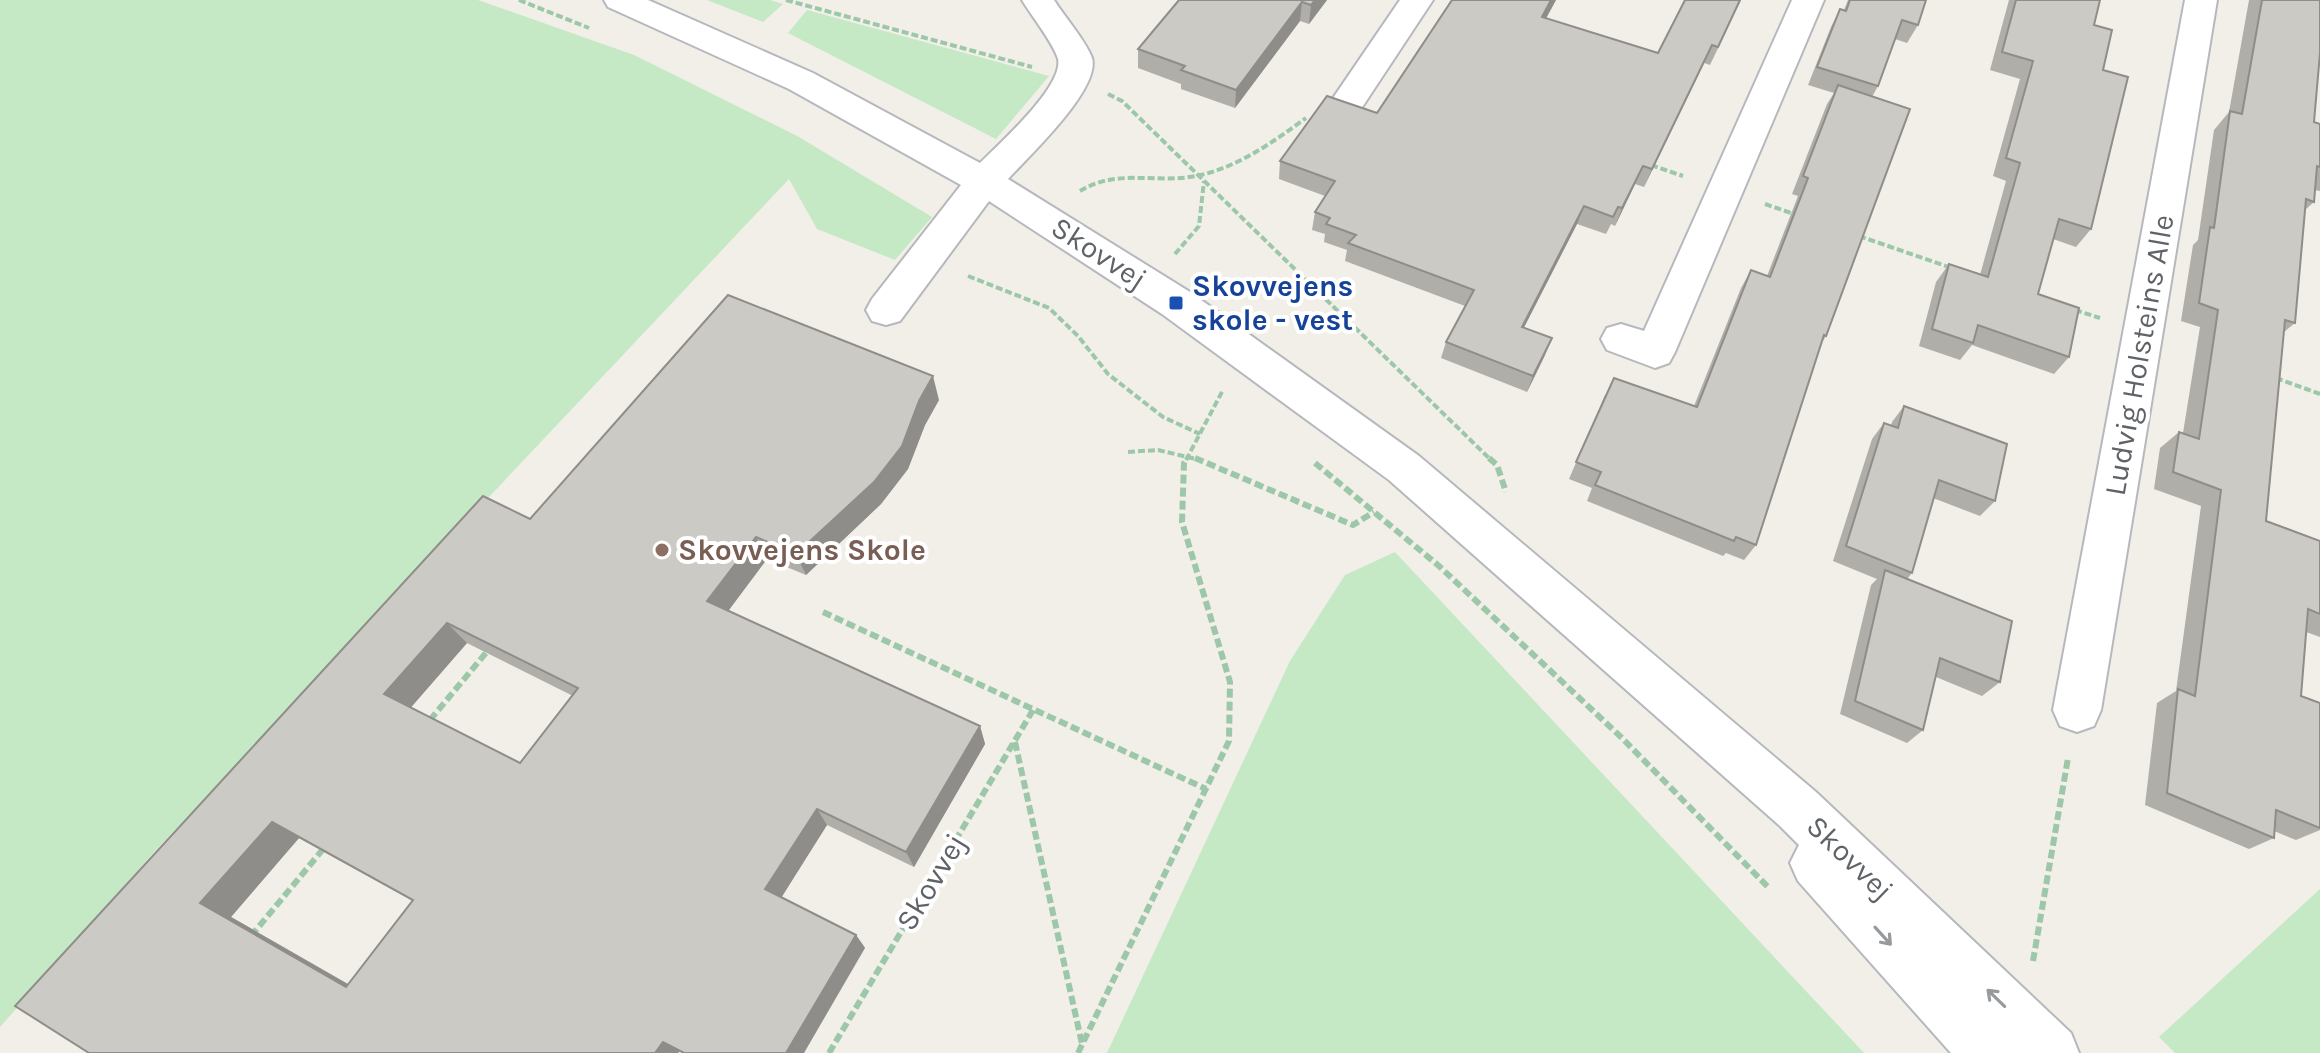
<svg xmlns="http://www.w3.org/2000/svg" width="2320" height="1053" viewBox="0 0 2320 1053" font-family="Karla,sans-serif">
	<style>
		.green { fill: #c5e8c5 }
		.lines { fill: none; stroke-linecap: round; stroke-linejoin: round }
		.minor-casing { stroke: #b5b8bc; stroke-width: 4 }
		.path-far1 { stroke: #9cc7a9; stroke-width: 4; stroke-dasharray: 7 3; stroke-linecap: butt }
		.path { stroke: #9cc7a9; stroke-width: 6; stroke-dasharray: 9 4; stroke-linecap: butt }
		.minor { fill: #fff; fill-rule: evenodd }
		.wall { fill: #afaea9; fill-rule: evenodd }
		.shaded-wall { fill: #8f8d8a }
		.building { fill: #cccac5; stroke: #8f8d8a; stroke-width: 2; fill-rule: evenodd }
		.oneway { stroke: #979a9d }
		.transit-dot { fill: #1a4fb4; stroke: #fff; stroke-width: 3 }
		.education-dot { fill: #8d6e63; stroke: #fff; stroke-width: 3 }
		.labels { text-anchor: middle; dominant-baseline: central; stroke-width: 8; stroke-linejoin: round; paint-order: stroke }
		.street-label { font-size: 30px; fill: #5f6368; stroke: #fff }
		.transit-label { font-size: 30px; font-weight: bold; fill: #164399; stroke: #fff; text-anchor: start }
		.education-label { font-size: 30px; font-weight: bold; fill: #785e54; stroke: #fff; text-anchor: start }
	</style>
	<rect width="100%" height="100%" fill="#f1efe8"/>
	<g class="green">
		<polygon points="0,0 478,0 634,55 799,137 932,217 895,260 817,229 789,179 155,851 0,1027"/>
		<polygon points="707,0 770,0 783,4 763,22"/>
		<polygon points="807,10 1049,76 996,139 788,33"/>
		<polygon points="1395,552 1864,1053 1107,1053 1290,661 1345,575"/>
		<polygon points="2320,889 2320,1053 2175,1053 2159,1037"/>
	</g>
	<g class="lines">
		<defs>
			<g id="minor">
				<path d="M604 0H648L813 73 980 163C999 144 1064 86 1058 59 1054 44 1031 15 1022 0H1054C1064 16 1086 41 1092 58 1101 89 1028 157 1008 179L1190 292 1419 456 1816 792 2071 1033 2079 1053H1951L1798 881 1790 863 1799 845 1780 826 1389 480 1162 314 989 201 900 321 886 325 872 321 866 310 872 299 961 185 789 89 608 7Z"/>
				<polygon points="1400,0 1433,0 1359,112 1347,116 1335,112 1329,104"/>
				<polygon points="1792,0 1824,0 1675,352 1669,363 1655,368 1607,350 1601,339 1607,328 1621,324 1644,331"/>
				<polygon points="2185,0 2217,0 2101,710 2094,726 2077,732 2060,726 2053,710"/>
			</g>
		</defs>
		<use href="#minor" class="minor-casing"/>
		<g class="path-far1">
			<polyline points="519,0 589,28"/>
			<polyline points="786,0 1032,67"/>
			<polyline points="1108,94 1122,101 1491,460"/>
			<polyline points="1651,165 1683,176"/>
			<path d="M1080 191C1118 168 1155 184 1196 176 1237 168 1273 142 1306 118"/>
			<polyline points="1765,204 1797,215"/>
			<polyline points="1859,236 1952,268"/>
			<polyline points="1175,254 1199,226 1204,181"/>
			<polyline points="968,276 1049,308 1078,336 1108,374 1163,417 1200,434"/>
			<polyline points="2075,310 2100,318"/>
			<polyline points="2276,378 2320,394"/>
			<polyline points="1128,452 1158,450 1200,460"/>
			<polyline points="1186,460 1223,390"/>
		</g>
		<g class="path">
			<polyline points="1195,458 1353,525 1374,512"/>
			<polyline points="1489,458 1497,465 1506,492"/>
			<polyline points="1315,463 1439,566 1622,738 1769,888"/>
			<polyline points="823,612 1206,789"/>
			<polyline points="430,720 490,648"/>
			<polyline points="1015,742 1082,1044"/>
			<polyline points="251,936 324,848"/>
			<polyline points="2033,961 2068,758"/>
			<polyline points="829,1053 1033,710"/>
			<polyline points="1078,1053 1229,741 1230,682 1182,522 1184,463 1187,458"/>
		</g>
		<use href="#minor" class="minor"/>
	</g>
	<g class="wall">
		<polygon points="1179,0 1327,0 1309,24 1300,21 1235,108 1181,89 1181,84 1138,68 1138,49"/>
		<polygon points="1452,0 1556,0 1546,18 1658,53 1741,0 1710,65 1704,63 1644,187 1635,184 1615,226 1611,224 1606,234 1577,224 1524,327 1545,355 1527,392 1441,358 1446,342 1465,306 1345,261 1347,250 1324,242 1325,234 1312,230 1315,212 1325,196 1279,179 1280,161 1377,113"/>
		<polygon points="1848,0 1926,0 1918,25 1907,43 1895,39 1878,86 1872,97 1826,336 1820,345 1756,545 1744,560 1726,553 1723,556 1587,501 1592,488 1569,479 1605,395 1694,406 1741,288 1751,270 1767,276 1798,196 1792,194 1827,104 1834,93 1808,85 1831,27 1840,9 1844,10"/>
		<polygon points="2009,0 2100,0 2094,25 2103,70 2091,229 2076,247 2053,239 2038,294 2069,357 2054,374 1972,345 1960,360 1919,346 1936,282 1949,264 1980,275 2006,181 1993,176 2020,79 1990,70"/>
		<polygon points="2249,0 2320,0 2314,122 2320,124 2320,191 2315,190 2314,202 2305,210 2295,323 2284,332 2266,521 2320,541 2320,637 2306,632 2301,696 2320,703 2320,830 2296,840 2274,831 2274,838 2249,849 2145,805 2157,703 2176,691 2201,506 2154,489 2160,448 2179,432 2183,433 2200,327 2181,321 2193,245 2198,240 2214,130 2229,112"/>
		<path d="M939 400 925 425 908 469 881 504 806 575 767 559 728 611 980 726 985 744 914 867 827 825 781 897 856 935 865 948 678 1053H89L530 519ZM467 643 573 696 520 763 411 707ZM299 838 413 901 348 984 231 917Z"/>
		<polygon points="1904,406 1995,501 1980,516 1933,498 1912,573 1907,579 2000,682 1982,696 1936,677 1923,730 1907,743 1840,714 1871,585 1877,579 1833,561 1872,439 1884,423 1891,426 1892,422"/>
	</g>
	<g class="shaded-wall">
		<polygon points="1315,0 1327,0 1309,24 1311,5"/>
		<polygon points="1551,0 1556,0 1537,35 1542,17"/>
		<polygon points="1302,2 1300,21 1235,108 1236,90"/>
		<polygon points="1712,45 1704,63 1644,187 1652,169"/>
		<polygon points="1643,166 1635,184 1615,226 1622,208"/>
		<polygon points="1584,206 1577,224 1516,343 1522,327"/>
		<polygon points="1552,338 1545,355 1527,392 1533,376"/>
		<polygon points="933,376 939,400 925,425 908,469 881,504 806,575 796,554 919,401"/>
		<polygon points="756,537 767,559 720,622 707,601"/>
		<polygon points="447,623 467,643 407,712 384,694"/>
		<polygon points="980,726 985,744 914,867 906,852"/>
		<polygon points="817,809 827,825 778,903 765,889"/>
		<polygon points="272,822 299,838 231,917 372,998 346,987 200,903"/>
		<polygon points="856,935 865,948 804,1053 786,1053"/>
		<polygon points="663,1042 679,1051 678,1053 655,1053"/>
	</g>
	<g class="building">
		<polygon points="1179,0 1315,0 1311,5 1302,2 1236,90 1181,70 1185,66 1138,49"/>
		<polygon points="1452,0 1551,0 1542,17 1658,53 1685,0 1740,0 1718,47 1712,45 1652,169 1643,166 1622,208 1618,207 1613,217 1584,206 1522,327 1552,338 1533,376 1446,342 1474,290 1348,243 1356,235 1326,224 1330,218 1315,212 1335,181 1280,161 1327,96 1377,113"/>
		<polygon points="1850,0 1926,0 1918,25 1902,20 1878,86 1817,67 1840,9 1846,11"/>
		<polygon points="2016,0 2100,0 2094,25 2112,30 2103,70 2128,77 2091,229 2059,219 2038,294 2079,308 2069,357 1978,325 1973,343 1932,329 1949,264 1988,277 2020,163 2006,158 2033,61 2002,52"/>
		<polygon points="2262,0 2320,0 2320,53 2314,122 2320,124 2320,167 2317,166 2314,202 2306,199 2295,323 2285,320 2266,521 2320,541 2320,614 2308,609 2301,696 2320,703 2320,828 2276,810 2274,838 2167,793 2178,689 2195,696 2221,490 2173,472 2179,432 2199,439 2218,310 2199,303 2210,227 2214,228 2230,111 2242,114"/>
		<polygon points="1838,85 1910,109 1826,336 1824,335 1756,545 1736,537 1734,541 1595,485 1601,472 1576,462 1614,378 1697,407 1751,270 1770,277 1808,178 1803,176"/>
		<path d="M728 295 933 376 919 401 902 446 874 482 796 554 756 537 707 601 980 726 906 852 817 809 765 889 856 935 786 1053H684L663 1042 655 1053H89L15 1006 483 496 530 519ZM447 623 578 688 520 763 384 694ZM272 822 413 900 346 987 200 903Z"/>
		<polygon points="1904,406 2007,444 1995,501 1939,480 1912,573 1846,546 1884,423 1898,428"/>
		<polygon points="1885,570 2012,621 2000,682 1940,658 1923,730 1855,701"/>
	</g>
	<defs><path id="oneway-shaft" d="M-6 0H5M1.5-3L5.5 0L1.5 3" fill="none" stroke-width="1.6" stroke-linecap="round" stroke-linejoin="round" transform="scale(2)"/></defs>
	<g class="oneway">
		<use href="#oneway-shaft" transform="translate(1883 936) rotate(48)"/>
		<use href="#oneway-shaft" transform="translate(1996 998) rotate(-136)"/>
	</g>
	<rect class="transit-dot" x="1168" y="295" width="16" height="16" rx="4"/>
	<circle class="education-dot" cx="662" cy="550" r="8"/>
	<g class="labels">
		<g class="street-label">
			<text transform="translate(1099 253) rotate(33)">Skovvej</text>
			<text transform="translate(2139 355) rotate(-80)">Ludvig Holsteins Alle</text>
			<text transform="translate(1850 858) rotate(44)">Skovvej</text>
			<text transform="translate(931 882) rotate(-59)">Skovvej</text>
		</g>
		<g class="transit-label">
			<text x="1192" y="286">Skovvejens<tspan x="1192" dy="34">skole - vest</tspan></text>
		</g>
		<g class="education-label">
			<text x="678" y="550">Skovvejens Skole</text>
		</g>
	</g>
</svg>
